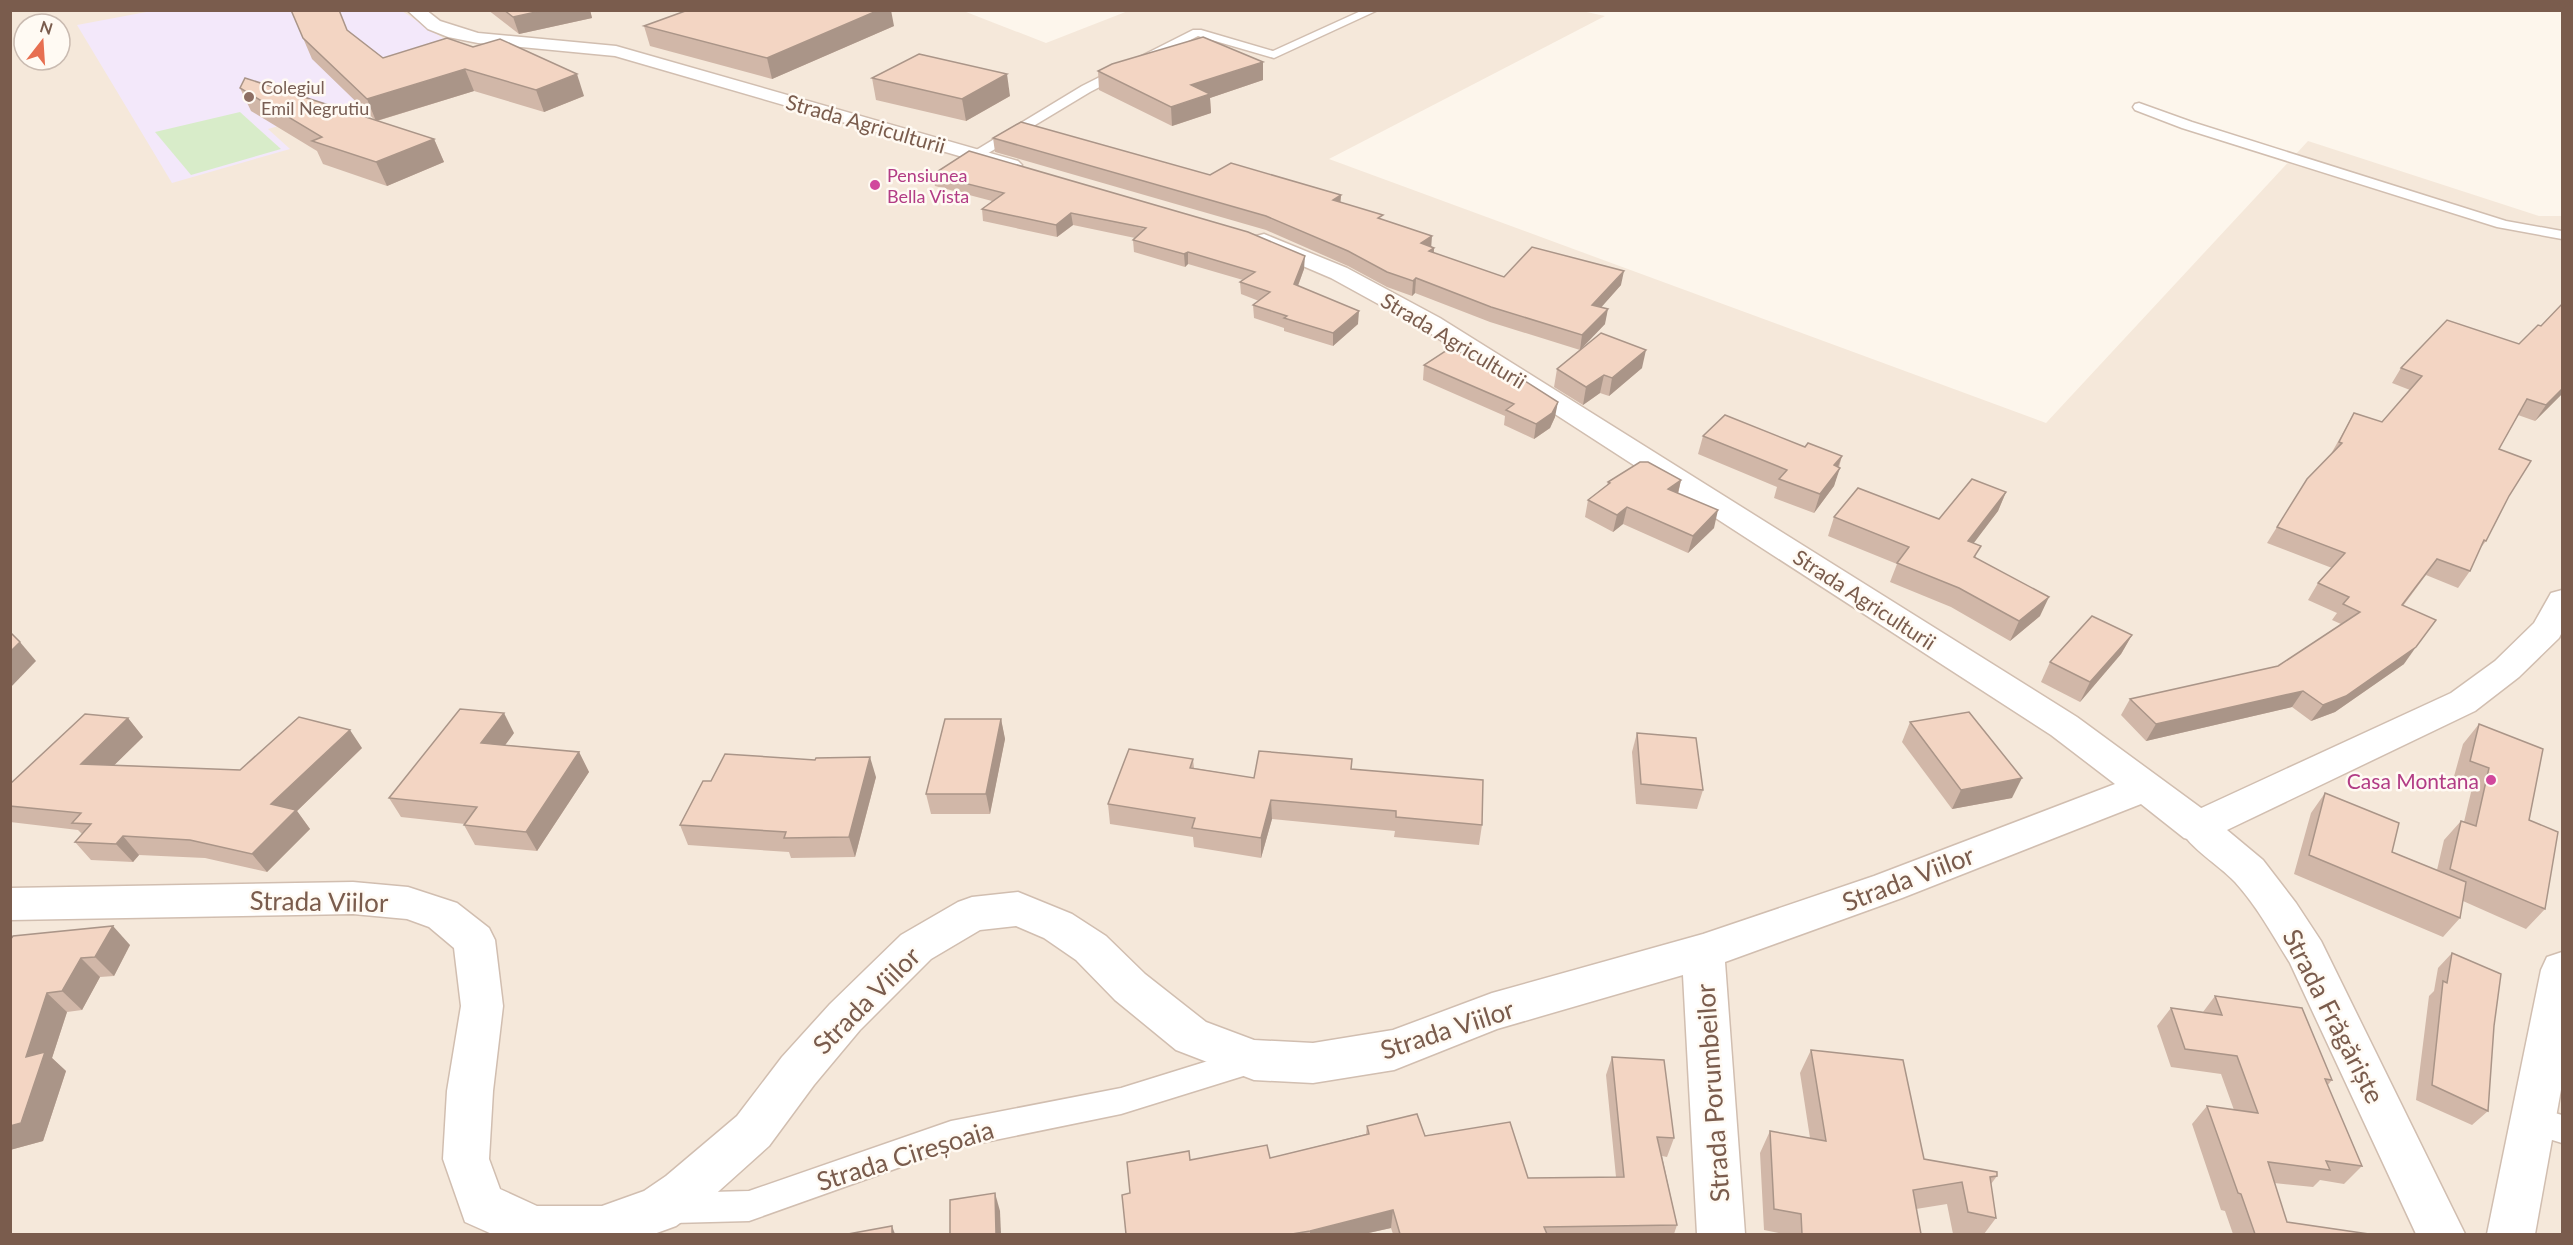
<svg xmlns="http://www.w3.org/2000/svg" width="2573" height="1245" viewBox="0 0 2573 1245" font-family="Lato,sans-serif">
	<style>
		.residential { fill: #f5e8da; fill-rule: evenodd }
		.education { fill: #f3e8fa }
		.green { fill: #d8ecc9 }
		.lines { fill: none; stroke-linecap: round; stroke-linejoin: round }
		.service-casing { stroke: #d1beb0; stroke-width: 3 }
		.minor-casing { stroke: #d1beb0; stroke-width: 3 }
		.tertiary-casing { stroke: #d1beb0; stroke-width: 3 }
		.service { fill: #fff; fill-rule: evenodd }
		.minor { fill: #fff; fill-rule: evenodd }
		.tertiary { fill: #fff; fill-rule: evenodd }
		.wall { fill: #d1b7a8 }
		.shaded-wall { fill: #aa9588 }
		.building { fill: #f3d5c3; stroke: #aa9588; stroke-width: 1.5 }
		.education-dot { fill: #8d6e63; stroke: #fffaf3; stroke-width: 2 }
		.hotel-dot { fill: #d1479c; stroke: #fffaf3; stroke-width: 2 }
		.labels { text-anchor: middle; dominant-baseline: central; stroke-width: 5; stroke-linejoin: round; paint-order: stroke }
		.far-education-label { font-size: 18px; fill: #785e54; stroke: #fffaf3; text-anchor: start }
		.far-hotel-label { font-size: 18px; fill: #b23c85; stroke: #fffaf3; text-anchor: start }
		.street-label { font-size: 21px; fill: #7a5c4d; stroke: #fffaf3 }
		.hotel-label { font-size: 21px; fill: #b23c85; stroke: #fffaf3; text-anchor: end }
		.near-street-label { font-size: 26px; fill: #7a5c4d; stroke: #fffaf3 }
	</style>
	<rect width="100%" height="100%" fill="#fdf6ec"/>
	<path class="residential" d="M961 10 1046 43 1128 11H1582L1605 16 1329 159 2046 423 2308 141 2539 216H2562V1234H11L10 11ZM24 24H60V60H24Z"/>
	<polygon class="education" points="157,10 402,11 485,66 268,129 290,149 172,183 77,25"/>
	<polygon class="green" points="240,112 281,149 191,175 155,132"/>
	<g class="lines">
		<defs>
			<g id="service">
				<polygon points="1363,10 1378,10 1274,58 1198,36 1090,92 980,158 970,158 968,155 1082,86 1193,30 1201,30 1273,51"/>
				<polygon points="2139,103 2192,122 2506,221 2562,231 2562,239 2497,227 2182,128 2135,110 2133,107 2135,104"/>
				<polygon points="1253,1047 1263,1051 1267,1060 1263,1069 1253,1073 1121,1114 951,1149 749,1221 673,1223 662,1219 658,1208 662,1197 673,1193 749,1191 951,1121 1121,1088"/>
				<polygon points="2533,1107 2562,1115 2562,1143 2523,1131 2518,1121 2523,1111"/>
			</g>
			<g id="minor">
				<polygon points="407,10 426,10 440,21 478,33 616,46 1018,161 1022,165 1018,169 1011,171 1004,169 615,56 478,43 448,37 428,29"/>
				<polygon points="1264,234 1347,268 1440,318 2077,717 2212,816 2217,827 2212,838 2198,842 2184,838 2141,804 1902,898 1725,962 1745,1234 1697,1234 1683,975 1497,1029 1394,1070 1313,1083 1254,1080 1176,1050 1115,1000 1076,960 1044,938 1016,926 980,930 931,959 860,1030 814,1085 769,1146 700,1208 676,1226 654,1234 492,1234 465,1222 443,1159 447,1091 461,1006 454,948 429,927 407,919 353,914 10,920 10,888 353,882 408,887 457,903 489,928 495,940 503,1006 493,1091 489,1159 500,1189 537,1206 602,1206 644,1191 666,1176 737,1116 782,1057 830,1004 901,935 958,902 972,897 1018,892 1072,914 1106,936 1145,974 1206,1022 1254,1040 1313,1043 1393,1030 1492,993 1703,934 1874,876 2115,784 2051,735 1422,328 1331,278 1256,246 1252,241 1256,236"/>
			</g>
			<g id="tertiary">
				<path d="M2562 590V632L2559 638 2519 677 2475 711 2227 830 2263 860 2296 903 2321 941 2465 1234H2416L2290 963C2273 936 2257 906 2235 882 2217 863 2191 850 2179 827L2184 816 2451 693 2495 661 2534 623 2551 593Z"/>
				<polygon points="2562,952 2562,1084 2535,1234 2487,1234 2541,970 2547,957"/>
			</g>
		</defs>
		<use href="#service" class="service-casing"/>
		<use href="#minor" class="minor-casing"/>
		<use href="#tertiary" class="tertiary-casing"/>
		<use href="#service" class="service"/>
		<use href="#minor" class="minor"/>
		<use href="#tertiary" class="tertiary"/>
	</g>
	<g class="wall">
		<polygon points="488,10 590,10 592,18 519,34"/>
		<polygon points="644,26 894,26 772,79 650,46"/>
		<polygon points="348,31 383,58 447,38 584,96 544,112 474,91 377,121 434,139 444,162 387,186 323,164 317,151 251,111 240,88 376,121 312,59 303,38"/>
		<polygon points="1263,62 1263,80 1210,98 1211,113 1172,126 1099,90 1098,71"/>
		<polygon points="872,78 1010,96 966,121 876,100"/>
		<polygon points="993,138 1210,175 1341,195 1340,202 1383,220 1434,248 1434,253 1504,277 1621,285 1601,307 1605,324 1580,350 1642,368 1609,396 1600,393 1583,405 1554,387 1557,369 1580,350 1490,322 1415,293 1412,296 1387,287 1348,266 1266,230 995,152"/>
		<polygon points="932,175 1304,269 1298,286 1358,324 1333,346 1284,331 1284,328 1254,318 1253,305 1259,301 1241,294 1240,282 1243,280 1188,264 1185,267 1134,252 1133,240 1135,238 1073,225 1057,237 983,221 982,209 992,201 935,186"/>
		<polygon points="1424,365 1555,417 1550,428 1534,439 1504,425 1505,416 1423,380"/>
		<polygon points="2401,368 2562,394 2535,421 2518,415 2499,449 2509,496 2486,541 2479,550 2470,571 2458,588 2426,575 2403,606 2404,664 2335,712 2311,721 2292,707 2146,741 2121,715 2130,699 2278,666 2341,624 2332,620 2337,613 2308,600 2318,583 2332,568 2267,543 2277,527 2331,454 2354,413 2382,422 2410,390 2392,383"/>
		<polygon points="1703,436 1805,447 1842,456 1834,486 1814,513 1774,498 1777,487 1698,454"/>
		<polygon points="1681,480 1678,494 1714,528 1688,553 1623,524 1613,532 1585,517 1588,500 1607,485 1608,482"/>
		<polygon points="2006,492 1998,511 1973,543 1976,558 2040,616 2010,641 1951,607 1890,582 1897,564 1828,536 1834,517 1939,519"/>
		<polygon points="2132,635 2121,654 2080,702 2041,682 2050,662"/>
		<polygon points="128,718 143,737 114,765 240,770 362,748 297,811 310,829 267,872 205,858 139,855 133,862 91,860 75,842 82,834 78,830 10,822 10,784"/>
		<polygon points="1001,719 1005,739 990,814 931,814 926,794"/>
		<polygon points="1910,722 2012,798 1952,809 1902,742"/>
		<polygon points="2479,724 2529,820 2545,909 2526,929 2463,901 2460,918 2443,937 2294,874 2311,813 2325,793 2392,852 2437,870 2444,840 2461,821 2464,822 2472,788 2453,780 2463,744"/>
		<polygon points="514,733 505,745 579,752 589,772 537,851 475,845 464,825 465,824 401,817 389,798"/>
		<polygon points="1637,733 1703,790 1697,809 1636,804 1632,752"/>
		<polygon points="1193,759 1194,768 1254,778 1352,759 1351,769 1482,825 1479,845 1394,837 1395,831 1272,819 1261,858 1194,847 1193,837 1110,824 1108,804"/>
		<polygon points="876,777 855,857 791,858 789,852 688,845 680,825 711,781"/>
		<polygon points="10,940 130,945 114,976 100,977 82,1010 67,1012 52,1058 66,1071 43,1141 10,1150"/>
		<polygon points="2452,953 2494,1026 2488,1111 2472,1125 2416,1100 2429,996 2434,991 2438,968"/>
		<polygon points="2215,996 2332,1080 2327,1086 2362,1166 2344,1184 2320,1180 2313,1187 2274,1183 2287,1222 2369,1234 2233,1234 2225,1211 2221,1210 2192,1124 2207,1106 2234,1110 2221,1074 2171,1067 2157,1026 2171,1008 2203,1012"/>
		<polygon points="1811,1050 1924,1159 1997,1176 1991,1184 1996,1218 1984,1234 1953,1234 1947,1204 1916,1209 1921,1234 1784,1234 1764,1230 1760,1153 1770,1131 1810,1138 1800,1073"/>
		<polygon points="1612,1057 1674,1138 1667,1157 1662,1156 1677,1225 1674,1234 1393,1234 1391,1228 1364,1234 1126,1234 1130,1193 1190,1160 1270,1158 1366,1134 1367,1126 1425,1136 1528,1178 1616,1177 1606,1075"/>
	</g>
	<g class="shaded-wall">
		<polygon points="545,10 590,10 592,18 519,34 513,17"/>
		<polygon points="879,10 891,10 894,26 772,79 767,58"/>
		<polygon points="1263,62 1263,80 1210,98 1211,113 1172,126 1171,107 1191,85"/>
		<polygon points="465,69 474,91 376,121 367,99"/>
		<polygon points="577,74 584,96 544,112 536,90"/>
		<polygon points="1007,74 1010,96 966,121 962,99"/>
		<polygon points="434,139 444,162 387,186 376,162"/>
		<polygon points="1341,195 1340,209 1333,200"/>
		<polygon points="1071,213 1073,225 1057,237 1056,225"/>
		<polygon points="1432,236 1431,250 1434,248 1433,262 1421,243"/>
		<polygon points="1188,252 1188,264 1185,267 1184,254"/>
		<polygon points="1305,256 1304,269 1294,296 1294,284"/>
		<polygon points="1624,271 1621,285 1590,320 1592,305"/>
		<polygon points="1416,278 1415,293 1412,296 1413,281"/>
		<polygon points="1608,309 1605,324 1580,350 1582,335"/>
		<polygon points="1359,311 1358,324 1333,346 1333,333"/>
		<polygon points="1646,350 1642,368 1609,396 1612,378"/>
		<polygon points="1604,375 1600,393 1583,405 1586,387"/>
		<polygon points="2562,389 2562,394 2535,421 2546,405"/>
		<polygon points="1558,402 1555,417 1550,428 1534,439 1536,424"/>
		<polygon points="1842,456 1836,472 1840,468 1834,486 1814,513 1820,494 1834,465"/>
		<polygon points="1681,480 1677,497 1668,489"/>
		<polygon points="2006,492 1998,511 1961,560 1968,541"/>
		<polygon points="1627,507 1623,524 1613,532 1617,515"/>
		<polygon points="1718,510 1714,528 1688,553 1693,536"/>
		<polygon points="2049,597 2040,616 2010,641 2019,621"/>
		<polygon points="2132,635 2121,654 2080,702 2090,682"/>
		<polygon points="20,642 36,661 10,688 10,652"/>
		<polygon points="2416,647 2404,664 2335,712 2311,721 2323,705"/>
		<polygon points="2303,691 2292,707 2146,741 2156,724"/>
		<polygon points="504,713 514,733 492,763 481,743"/>
		<polygon points="128,718 143,737 96,783 81,764"/>
		<polygon points="1001,719 1005,739 990,814 986,794"/>
		<polygon points="350,730 362,748 297,811 310,829 267,872 252,854 271,804"/>
		<polygon points="579,752 589,772 537,851 526,832"/>
		<polygon points="870,757 876,777 855,857 849,837"/>
		<polygon points="2022,778 2012,798 1952,809 1961,790"/>
		<polygon points="1271,800 1272,819 1261,858 1261,838"/>
		<polygon points="123,836 139,855 133,862 116,844"/>
		<polygon points="113,926 130,945 114,976 95,957"/>
		<polygon points="81,958 100,977 82,1010 62,991"/>
		<polygon points="47,993 67,1012 52,1058 66,1071 43,1141 10,1150 10,1126 26,1057"/>
		<polygon points="995,1193 1000,1211 1001,1234 996,1234"/>
		<polygon points="1393,1210 1391,1228 1364,1234 1310,1234 1310,1231"/>
		<polygon points="892,1226 895,1234 892,1234"/>
	</g>
	<g class="building">
		<polygon points="291,10 339,10 347,30 383,58 447,38 473,47 500,39 577,74 536,90 465,69 367,99 303,38"/>
		<polygon points="504,10 545,10 513,17"/>
		<polygon points="688,10 879,10 767,58 644,26"/>
		<polygon points="1203,37 1263,62 1191,85 1210,94 1171,107 1098,71 1112,64"/>
		<polygon points="919,54 1007,74 962,99 872,78"/>
		<polygon points="245,78 434,139 376,162 312,141 322,137 240,88"/>
		<polygon points="1021,122 1210,175 1231,163 1341,195 1333,200 1383,215 1378,218 1432,236 1421,243 1434,248 1429,251 1504,277 1532,247 1624,271 1592,305 1608,309 1582,335 1491,307 1416,278 1413,281 1387,272 1348,251 1266,216 993,138"/>
		<polygon points="969,151 1248,232 1305,256 1294,284 1359,311 1333,333 1284,318 1287,316 1253,305 1270,292 1240,282 1255,272 1188,252 1184,254 1133,240 1146,228 1071,213 1056,225 982,209 1004,193 932,175"/>
		<polygon points="2562,304 2562,389 2546,405 2527,399 2499,449 2531,461 2509,496 2486,541 2484,540 2470,571 2437,559 2402,605 2436,620 2416,647 2346,696 2323,705 2303,691 2156,724 2130,699 2278,666 2360,612 2343,604 2349,597 2318,583 2345,553 2277,527 2307,479 2342,443 2339,442 2354,413 2382,422 2422,376 2401,368 2447,320 2519,344 2538,325 2541,326"/>
		<polygon points="1601,333 1646,350 1612,378 1604,375 1586,387 1557,369"/>
		<polygon points="1450,348 1514,374 1558,402 1552,413 1536,424 1506,410 1514,404 1424,365"/>
		<polygon points="1725,415 1805,447 1808,443 1842,456 1834,465 1840,468 1820,494 1779,479 1787,470 1703,436"/>
		<polygon points="1640,462 1648,462 1681,480 1668,489 1718,510 1693,536 1627,507 1617,515 1588,500 1610,483 1608,482"/>
		<polygon points="1972,479 2006,492 1968,541 1981,546 1974,557 2049,597 2019,621 1959,588 1897,563 1909,547 1834,517 1858,488 1939,519"/>
		<polygon points="2092,616 2132,635 2090,682 2050,662"/>
		<polygon points="10,632 20,642 10,652"/>
		<polygon points="460,709 504,713 481,743 579,752 526,832 464,825 477,807 389,798"/>
		<polygon points="1969,712 2022,778 1961,790 1910,722"/>
		<polygon points="85,714 128,718 81,764 240,770 299,717 350,730 271,804 296,810 252,854 190,840 123,836 116,844 75,842 91,824 72,823 81,813 10,806 10,784"/>
		<polygon points="945,719 1001,719 986,794 926,794"/>
		<polygon points="2479,724 2543,749 2529,820 2558,832 2545,909 2450,869 2461,821 2476,826 2489,768 2470,761"/>
		<polygon points="1637,733 1696,738 1703,790 1641,784"/>
		<polygon points="1129,749 1193,759 1190,768 1254,778 1259,751 1352,759 1351,769 1483,780 1482,825 1396,817 1396,811 1271,800 1261,838 1192,828 1195,818 1108,804"/>
		<polygon points="725,754 815,760 816,758 870,757 849,837 784,838 786,832 680,825 703,781 711,781"/>
		<polygon points="2325,793 2399,823 2392,852 2466,882 2460,918 2309,855"/>
		<polygon points="113,926 95,957 81,958 62,991 47,993 26,1057 45,1052 21,1123 10,1126 10,940 13,936"/>
		<polygon points="2452,953 2501,974 2494,1026 2488,1111 2432,1085 2443,981 2447,983"/>
		<polygon points="2215,996 2302,1008 2332,1080 2325,1079 2362,1166 2326,1161 2330,1170 2268,1162 2287,1222 2369,1234 2255,1234 2241,1194 2238,1193 2207,1106 2258,1113 2237,1056 2185,1049 2171,1008 2222,1015"/>
		<polygon points="1811,1050 1903,1060 1924,1159 1997,1172 1997,1176 1990,1177 1996,1218 1968,1212 1962,1182 1913,1190 1921,1234 1802,1234 1801,1214 1774,1209 1770,1131 1826,1141"/>
		<polygon points="1612,1057 1664,1060 1674,1138 1657,1137 1677,1225 1544,1227 1547,1234 1400,1234 1393,1210 1310,1231 1292,1234 1126,1234 1122,1195 1130,1193 1127,1162 1189,1151 1190,1160 1267,1145 1270,1158 1369,1134 1367,1126 1417,1114 1425,1136 1510,1122 1528,1178 1624,1177"/>
		<polygon points="995,1193 996,1234 950,1234 950,1200"/>
		<polygon points="892,1226 892,1234 848,1234"/>
	</g>
	<circle class="education-dot" cx="249" cy="97" r="6"/>
	<g class="hotel-dot">
		<circle cx="875" cy="185" r="6"/>
		<circle cx="2491" cy="780" r="6"/>
	</g>
	<g class="labels">
		<g class="far-education-label">
			<text x="261" y="87">Colegiul<tspan x="261" dy="21">Emil Negrutiu</tspan></text>
		</g>
		<g class="far-hotel-label">
			<text x="887" y="175">Pensiunea<tspan x="887" dy="21">Bella Vista</tspan></text>
		</g>
		<g class="street-label">
			<text transform="translate(866 123) rotate(16)">Strada Agriculturii</text>
			<text transform="translate(1454 340) rotate(31)">Strada Agriculturii</text>
			<text transform="translate(1865 599) rotate(33)">Strada Agriculturii</text>
		</g>
		<g class="hotel-label">
			<text x="2479" y="780">Casa Montana</text>
		</g>
		<g class="near-street-label">
			<text transform="translate(1908 878) rotate(-21)">Strada Viilor</text>
			<text transform="translate(319 901) rotate(1)">Strada Viilor</text>
			<text transform="translate(866 1000) rotate(-45)">Strada Viilor</text>
			<text transform="translate(2334 1016) rotate(63)">Strada Frăgăriște</text>
			<text transform="translate(1447 1029) rotate(-18)">Strada Viilor</text>
			<text transform="translate(1712 1093) rotate(-94)">Strada Porumbeilor</text>
			<text transform="translate(905 1155) rotate(-17)">Strada Cireșoaia</text>
		</g>
	</g>
	<rect width="2573" height="1245" fill="none" stroke="#7a5c4d" stroke-width="24"/>
	<g transform="translate(42 42) rotate(17)"><circle r="28" fill="#fffaf3" stroke="#cabbb1" stroke-width="1.5"/>
	<path d="M0-4.5L10 22L0 15L-10 22Z" fill="#e76f51"/>
	<text y="-9" font-size="16" font-weight="bold" text-anchor="middle" fill="#7a5c4d">N</text>
	</g>
</svg>
